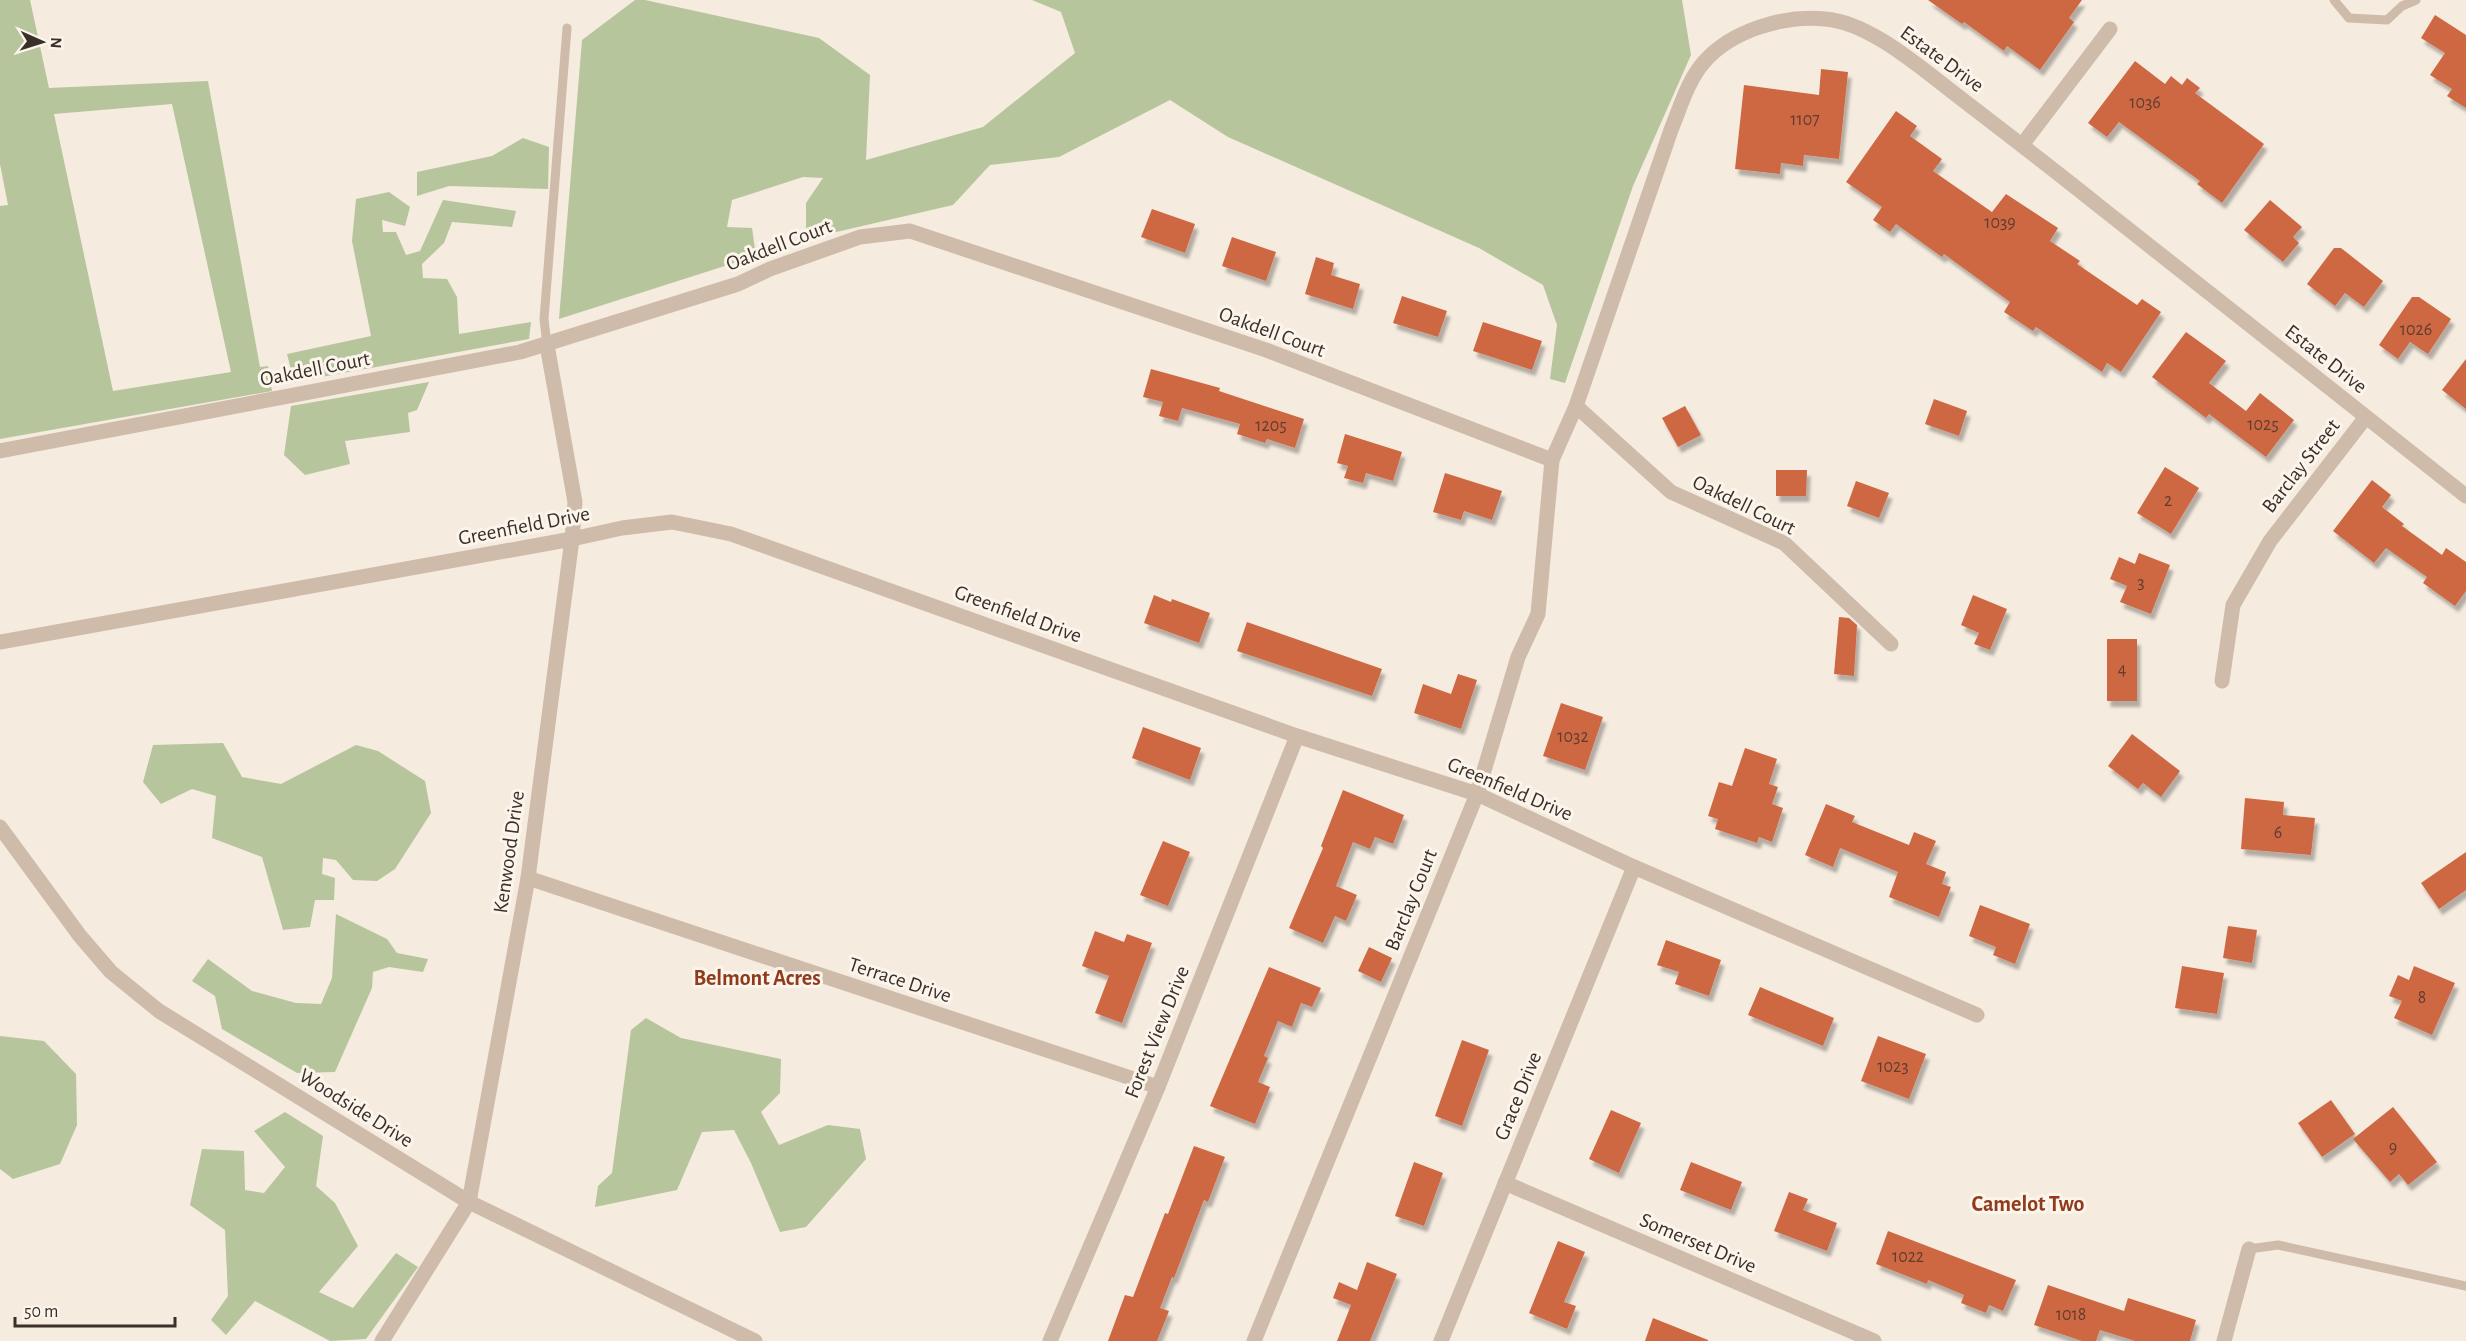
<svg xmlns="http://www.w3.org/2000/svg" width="2466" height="1341" viewBox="0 0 2466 1341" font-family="'Alegreya Sans',sans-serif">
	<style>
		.green { fill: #b7c59d; fill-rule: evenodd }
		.building { fill: #ce6843; filter: url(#shadow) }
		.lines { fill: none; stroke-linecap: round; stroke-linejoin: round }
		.lane { stroke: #cebba9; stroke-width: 9 }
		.street { stroke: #cebba9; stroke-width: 15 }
		.labels { text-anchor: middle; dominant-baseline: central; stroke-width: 6; stroke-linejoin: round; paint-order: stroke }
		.number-label { font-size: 18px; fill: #603d30 }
		.street-label { font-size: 21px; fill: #3b2f2a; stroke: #fbf5ec }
		.neighbourhood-label { font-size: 22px; font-weight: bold; fill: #903b1c; stroke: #fbf5ec }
	</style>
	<defs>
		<filter id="shadow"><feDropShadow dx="3.5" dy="6" stdDeviation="1.5" flood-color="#0004"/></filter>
	</defs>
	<rect width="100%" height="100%" fill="#f5ebdf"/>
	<g class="green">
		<path d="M0 0H30L49 88 208 81 260 367 268 366 272 391 0 439V206L8 205 0 164ZM172 104 231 372 113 391 54 114Z"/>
		<polygon points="635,0 645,0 819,38 870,75 866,160 983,127 1075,53 1061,12 1032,0 1682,0 1691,55 1633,186 1565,383 1550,379 1557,325 1543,285 1479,248 1228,137 1170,100 1059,157 990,165 953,205 806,239 806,203 823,178 803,177 732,200 727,227 752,228 756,256 559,319 582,40"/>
		<polygon points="523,138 549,147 548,189 449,186 417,196 417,172 492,156"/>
		<polygon points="389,192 410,207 405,226 382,220 383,232 396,232 406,255 420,251 443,200 516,211 512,227 452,222 444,243 422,264 423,278 447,279 457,297 459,334 531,322 529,339 294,382 287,354 371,336 352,241 356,199"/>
		<polygon points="429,382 417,410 408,413 410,432 345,441 350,464 305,475 284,455 291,406"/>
		<polygon points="223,743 242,777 281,784 356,745 378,751 425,781 431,813 395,869 377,881 353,880 336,860 323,858 322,874 335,878 334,900 315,900 310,927 283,930 262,857 212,838 216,796 192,789 161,804 143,782 153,745"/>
		<polygon points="336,914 387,939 397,953 428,959 423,972 389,967 373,972 372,988 335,1072 297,1073 222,1029 215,996 192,981 208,959 252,991 296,1003 321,1004 332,978"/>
		<polygon points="646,1018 681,1038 781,1059 780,1093 761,1112 779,1145 828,1125 860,1129 866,1159 806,1227 780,1232 751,1163 734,1130 702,1132 677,1190 595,1207 598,1186 612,1173 631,1030"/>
		<polygon points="0,1036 44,1041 76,1074 77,1125 60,1164 13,1179 0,1169"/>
		<polygon points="285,1112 323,1136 316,1186 335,1203 358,1246 319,1292 353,1308 396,1253 418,1267 366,1339 330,1341 255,1301 226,1335 211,1320 228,1296 225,1230 190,1205 202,1149 244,1151 245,1190 264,1193 285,1167 254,1131"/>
	</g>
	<g class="building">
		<polygon points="1928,0 2082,0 2069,18 2074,22 2040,70 2007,46 2004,51 1964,22 1962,24"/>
		<polygon points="2435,15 2466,35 2466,108 2447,96 2452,89 2430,75 2445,53 2421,38"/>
		<polygon points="2135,61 2165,84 2171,76 2182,85 2187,78 2200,88 2195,93 2264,144 2222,203 2197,184 2200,181 2119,122 2107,137 2088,123"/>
		<polygon points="1821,69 1848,72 1839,159 1804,155 1803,166 1781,163 1780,174 1735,169 1744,85 1819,95"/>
		<polygon points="1896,111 1917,126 1910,136 1942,159 1933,171 1992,212 2006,194 2058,228 2050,241 2080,261 2077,264 2137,305 2142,299 2161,312 2121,372 2107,363 2102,372 2036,327 2033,331 2004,312 2010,302 1944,254 1942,257 1896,224 1890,232 1873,220 1882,207 1846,182"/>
		<polygon points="2270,200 2302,227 2293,237 2299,243 2283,262 2244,230"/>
		<polygon points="1152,209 1195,224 1185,253 1141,237"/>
		<polygon points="1232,237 1276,252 1266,281 1222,266"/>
		<polygon points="2334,248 2341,248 2383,281 2364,307 2345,293 2335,306 2307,284"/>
		<polygon points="1316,257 1334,263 1331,275 1360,284 1353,309 1305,294"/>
		<polygon points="1402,296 1447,311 1438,337 1393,323"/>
		<polygon points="2412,297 2419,297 2451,319 2428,354 2410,342 2398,359 2379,345"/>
		<polygon points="1483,322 1542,341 1532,370 1473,351"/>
		<polygon points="2186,332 2226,361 2209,383 2246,411 2260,393 2294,420 2266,457 2209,414 2206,418 2152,377"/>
		<polygon points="2466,359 2466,409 2442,390"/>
		<polygon points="1151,369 1220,388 1219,391 1304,419 1295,448 1267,439 1265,443 1237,434 1240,424 1182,408 1178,421 1159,416 1163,402 1143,397"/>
		<polygon points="1934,399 1967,411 1959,436 1925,424"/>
		<polygon points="1685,406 1701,435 1678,447 1662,418"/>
		<polygon points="1345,434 1402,452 1393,481 1366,473 1363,483 1344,478 1348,466 1337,463"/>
		<polygon points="2165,467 2199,488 2171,534 2137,513"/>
		<polygon points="1776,470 1807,470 1806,496 1776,496"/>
		<polygon points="1445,473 1502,491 1492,520 1464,511 1461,520 1433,512"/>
		<polygon points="2372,480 2391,495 2382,507 2404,524 2402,526 2442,555 2446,548 2466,562 2466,591 2455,606 2423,583 2427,577 2386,548 2374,563 2333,531"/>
		<polygon points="1856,481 1889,493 1879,518 1847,506"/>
		<polygon points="2139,553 2170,565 2151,614 2120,602 2127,586 2110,579 2119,557 2135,564"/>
		<polygon points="1154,595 1171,602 1172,599 1210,613 1199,643 1144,623"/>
		<polygon points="1973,595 2007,609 1990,650 1974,644 1979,633 1961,625"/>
		<polygon points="1839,617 1849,618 1857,625 1854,676 1834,674"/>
		<polygon points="1247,622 1382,669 1372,696 1237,651"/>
		<rect x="2107" y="639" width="30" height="62"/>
		<polygon points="1458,674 1477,680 1461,729 1414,713 1423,684 1451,694"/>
		<polygon points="1561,703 1603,717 1585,770 1543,756"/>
		<polygon points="1143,727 1201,748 1190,780 1132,758"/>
		<polygon points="2132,734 2180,771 2161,797 2143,783 2138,789 2108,766"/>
		<polygon points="1745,748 1777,759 1769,784 1778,787 1772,804 1783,808 1772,842 1759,837 1757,843 1715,829 1718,819 1708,816 1719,782 1732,786"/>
		<polygon points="1343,790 1404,815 1393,844 1375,837 1370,849 1353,842 1336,886 1357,895 1346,921 1335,916 1323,943 1289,928 1323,848 1321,846"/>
		<polygon points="2245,798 2284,802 2283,815 2315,818 2311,855 2241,849"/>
		<polygon points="1826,804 1855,816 1852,822 1909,845 1914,832 1936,841 1926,864 1946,872 1942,884 1951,887 1939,917 1889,897 1898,872 1840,848 1833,867 1805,855"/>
		<polygon points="1163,841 1190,852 1168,906 1140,895"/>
		<polygon points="2466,852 2466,890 2439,909 2421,883"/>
		<polygon points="1980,905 2030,924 2015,964 1993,955 1996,947 1969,936"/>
		<polygon points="2228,926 2257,930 2252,963 2223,958"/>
		<polygon points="1095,931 1124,942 1127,934 1152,943 1122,1023 1095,1013 1109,976 1082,966"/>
		<polygon points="1666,940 1721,960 1709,996 1675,984 1679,972 1657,965"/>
		<polygon points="1369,947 1392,958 1381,982 1358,971"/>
		<polygon points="2182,966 2224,973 2217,1014 2175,1008"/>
		<polygon points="2414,966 2455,983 2432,1035 2394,1018 2402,1001 2389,996 2398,975 2409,980"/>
		<polygon points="1269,967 1321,988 1312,1007 1301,1003 1292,1027 1278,1021 1264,1056 1268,1058 1258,1082 1270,1087 1255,1124 1210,1106"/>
		<polygon points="1760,987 1834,1018 1823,1046 1748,1015"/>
		<polygon points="1878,1036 1926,1054 1909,1099 1861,1081"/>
		<polygon points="1462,1040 1489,1050 1462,1126 1435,1116"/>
		<polygon points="2331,1100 2355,1134 2322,1157 2298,1123"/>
		<polygon points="2393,1107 2437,1162 2408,1185 2399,1174 2390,1182 2353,1139"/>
		<polygon points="1611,1110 1641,1123 1619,1173 1589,1159"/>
		<polygon points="1194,1146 1225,1157 1208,1202 1204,1200 1174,1278 1172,1277 1160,1308 1169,1311 1157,1341 1108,1341 1125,1295 1133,1297 1165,1213 1168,1214"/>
		<polygon points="1414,1162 1443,1173 1424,1226 1395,1216"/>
		<polygon points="1691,1162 1742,1182 1731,1210 1680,1190"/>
		<polygon points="1789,1192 1808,1199 1803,1210 1837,1223 1827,1251 1774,1231"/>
		<polygon points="1888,1231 2016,1280 2003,1311 1989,1305 1986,1313 1961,1303 1964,1295 1928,1280 1927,1284 1876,1264"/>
		<polygon points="1558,1241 1585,1252 1564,1302 1576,1306 1567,1329 1529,1313"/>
		<polygon points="1367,1262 1397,1274 1370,1341 1337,1341 1351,1305 1333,1298 1339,1282 1357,1290"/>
		<polygon points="2048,1285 2124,1311 2128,1298 2196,1320 2190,1341 2135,1341 2100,1330 2096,1341 2082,1341 2034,1325"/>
		<polygon points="1653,1318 1708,1340 1708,1341 1645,1341"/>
	</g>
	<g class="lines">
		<g class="lane">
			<polyline points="2334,0 2349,18 2387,20 2402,6 2416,0"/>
			<polyline points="547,345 544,319 567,28"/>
			<polyline points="2249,1249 2278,1245 2466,1286"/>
		</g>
		<g class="street">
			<polyline points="2022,145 2110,29"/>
			<polyline points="1576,406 1671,492 1784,543 1891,644"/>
			<polyline points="0,451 520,352 738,284 770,269 860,237 910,231 1266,350 1552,460"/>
			<polyline points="0,642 572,539 622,528 672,522 731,534 1297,736 1477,794 1634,867 1977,1015"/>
			<polyline points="2222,681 2233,605 2270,541 2366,417"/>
			<polyline points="0,827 80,936 111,972 159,1011 469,1202 755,1341"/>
			<polyline points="528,878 1158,1087"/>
			<polyline points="1505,1183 1874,1341"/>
			<polyline points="382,1341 469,1202 528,878 572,539 575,502 547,345"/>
			<polyline points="1050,1341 1158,1087 1297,736"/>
			<path d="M1254 1341 1477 794 1518 657 1538 614 1552 460 1576 406 1671 130C1680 108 1688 80 1704 62 1732 30 1784 15 1825 19 1870 22 1923 70 1959 97 2006 133 2053 169 2099 206 2222 303 2344 399 2466 496"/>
			<polyline points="1441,1341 1634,867"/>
			<polyline points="2224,1341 2249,1249"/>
		</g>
	</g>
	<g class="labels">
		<g class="number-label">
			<text x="2145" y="103">1036</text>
			<text x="1805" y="120">1107</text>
			<text x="2000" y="223">1039</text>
			<text x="2416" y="330">1026</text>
			<text x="2263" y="425">1025</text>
			<text x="1271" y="426">1205</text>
			<text x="2168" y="501">2</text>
			<text x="2141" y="583">3</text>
			<text x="2122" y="670">4</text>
			<text x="1573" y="737">1032</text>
			<text x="2278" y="833">6</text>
			<text x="2422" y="998">8</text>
			<text x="1893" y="1067">1023</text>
			<text x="2393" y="1148">9</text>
			<text x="1908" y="1257">1022</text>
			<text x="2071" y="1315">1018</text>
		</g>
		<g class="street-label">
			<text transform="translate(1942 59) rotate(36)">Estate Drive</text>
			<text transform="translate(779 245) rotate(-21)">Oakdell Court</text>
			<text transform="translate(1272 332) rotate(20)">Oakdell Court</text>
			<text transform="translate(2326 359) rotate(38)">Estate Drive</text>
			<text transform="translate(315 369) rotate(-11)">Oakdell Court</text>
			<text transform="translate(2301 466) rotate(-52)">Barclay Street</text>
			<text transform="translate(1744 505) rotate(26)">Oakdell Court</text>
			<text transform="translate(524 526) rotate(-11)">Greenfield Drive</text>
			<text transform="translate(1018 614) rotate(20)">Greenfield Drive</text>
			<text transform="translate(1510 789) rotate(23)">Greenfield Drive</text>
			<text transform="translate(509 852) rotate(-82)">Kenwood Drive</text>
			<text transform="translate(1411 900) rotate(-68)">Barclay Court</text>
			<text transform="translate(900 980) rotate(18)">Terrace Drive</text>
			<text transform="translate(1157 1032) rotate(-68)">Forest View Drive</text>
			<text transform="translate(1518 1096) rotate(-68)">Grace Drive</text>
			<text transform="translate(356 1108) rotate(32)">Woodside Drive</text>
			<text transform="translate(1698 1243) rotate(23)">Somerset Drive</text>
		</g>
		<g class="neighbourhood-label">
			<text x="757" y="978">Belmont Acres</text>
			<text x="2028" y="1204">Camelot Two</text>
		</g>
	</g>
	<g transform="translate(42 42) rotate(93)" stroke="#fbf5ec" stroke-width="4.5" paint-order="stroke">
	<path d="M0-4.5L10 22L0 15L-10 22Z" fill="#3b2f2a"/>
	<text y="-9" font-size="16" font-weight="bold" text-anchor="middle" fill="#3b2f2a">N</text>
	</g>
	<path d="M15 1317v9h160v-9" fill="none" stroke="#3b2f2a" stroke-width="3"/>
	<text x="24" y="1317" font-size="18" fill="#3b2f2a" stroke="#fbf5ec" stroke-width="4.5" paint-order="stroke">50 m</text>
</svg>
